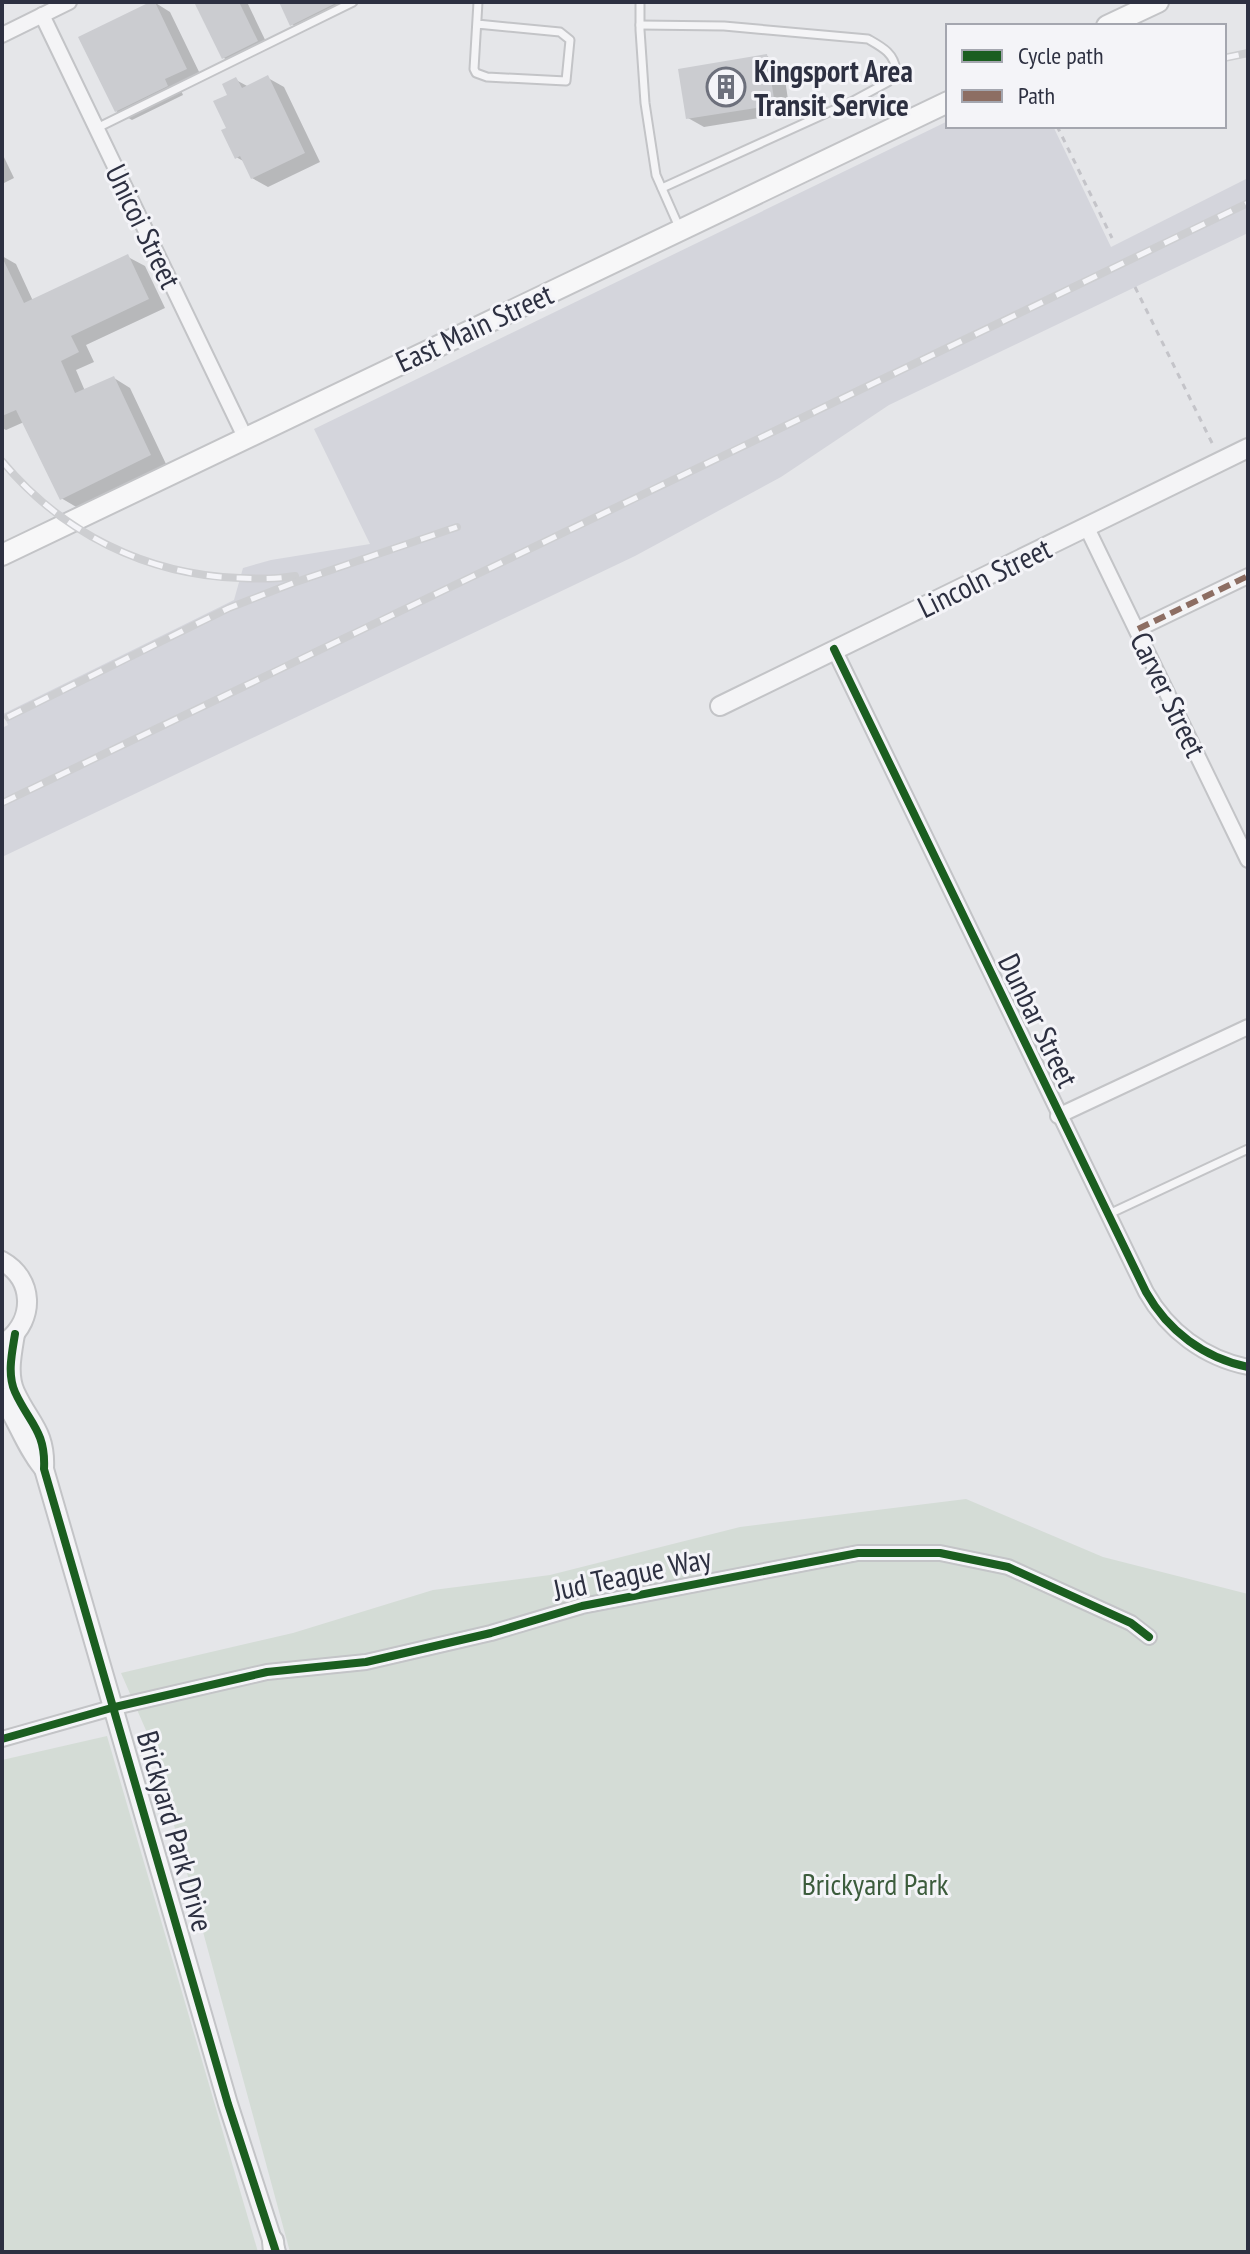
<svg xmlns="http://www.w3.org/2000/svg" width="1250" height="2254" viewBox="0 0 1250 2254" font-family="'PT Sans Narrow',sans-serif">
	<style>
		.built { fill: #d4d5dc }
		.green { fill: #d4dcd6 }
		.shadow { fill: #0003 }
		.building { fill: #cbccd0 }
		.lines { fill: none; stroke-linecap: round; stroke-linejoin: round }
		.service-casing { stroke: #c3c4c7; stroke-width: 11 }
		.minor-casing { stroke: #c3c4c7; stroke-width: 18 }
		.tertiary-casing { stroke: #c3c4c7; stroke-width: 22 }
		.secondary-casing { stroke: #c3c4c7; stroke-width: 24 }
		.path { stroke: #c4c4c9; stroke-width: 3; stroke-dasharray: 6 6; stroke-linecap: butt }
		.service { stroke: #f4f4f6; stroke-width: 7 }
		.minor { stroke: #f4f4f6; stroke-width: 14 }
		.tertiary { stroke: #f4f4f6; stroke-width: 18 }
		.secondary { stroke: #f7f7f8; stroke-width: 20 }
		.rail-casing { stroke: #cdced1; stroke-width: 8 }
		.rail { stroke: #f4f4f8; stroke-width: 5; stroke-dasharray: 15; stroke-linecap: butt }
		.quiet { stroke: #8d6e63; stroke-width: 6; stroke-dasharray: 12 6; stroke-linecap: butt }
		.cycleway-casing { stroke: #f4f4f8; stroke-width: 13 }
		.cycleway { stroke: #1b5e20; stroke-width: 8 }
		.labels { text-anchor: middle; dominant-baseline: central; stroke-width: 6; stroke-linejoin: round; paint-order: stroke }
		.poi-label { font-size: 30px; font-weight: bold; fill: #2d3041; stroke: #f4f4f8; text-anchor: start }
		.street-label { font-size: 30px; fill: #2d3041; stroke: #f4f4f8 }
		.park-label { font-size: 30px; fill: #3c5c3c; stroke: #f4f4f8 }
	</style>
	<rect width="100%" height="100%" fill="#e5e6e9"/>
	<polygon class="built" points="948,121 948,126 1053,126 1111,247 1248,178 1248,233 889,405 781,477 635,556 2,857 2,728 8,725 3,714 234,600 243,568 271,560 370,544 314,429"/>
	<g class="green">
		<polygon points="966,1499 1103,1557 1248,1594 1248,2252 290,2252 152,1744 121,1673 293,1633 433,1590 550,1575 740,1527"/>
		<polygon points="107,1736 258,2252 2,2252 2,1760"/>
	</g>
	<g class="shadow">
		<polygon points="154,2 170,12 202,78 180,88 183,95 132,120 116,111"/>
		<polygon points="197,2 247,2 269,48 235,65 224,58"/>
		<polygon points="281,2 339,2 344,11 304,31 292,24"/>
		<polygon points="767,56 783,66 790,113 704,127 688,118"/>
		<polygon points="268,78 284,87 320,162 268,187 252,178 245,162 236,157 228,128 230,96 236,80 249,87"/>
		<polygon points="2,153 14,178 2,184"/>
		<polygon points="2,256 16,264 33,301 128,257 145,266 165,308 86,345 94,362 76,370 85,391 114,378 130,388 166,464 78,508 61,498 24,422 6,430 2,428"/>
	</g>
	<g class="building">
		<polygon points="150,2 155,2 187,69 165,79 168,86 115,112 78,37"/>
		<polygon points="194,2 239,2 258,41 222,59"/>
		<polygon points="279,2 338,2 290,26"/>
		<polygon points="767,54 775,105 686,119 678,69"/>
		<polygon points="268,75 305,153 251,179 240,156 235,159 221,130 226,128 213,101 227,95 222,84 236,77 242,88"/>
		<polygon points="128,254 149,299 71,336 79,352 61,361 75,393 114,376 151,455 60,500 16,410 2,416 2,257 24,303"/>
	</g>
	<g class="lines">
		<defs>
			<g id="service">
				<polyline points="640,2 640,30 645,103 656,175 679,227"/>
				<polyline points="477,24 560,32 570,40 566,81 487,77 476,73 474,69 478,2"/>
				<path d="M640 25 724 26 868 39C882 47 894 53 896 70L888 82 851 102 662 188"/>
				<polyline points="97,128 353,2"/>
				<polyline points="1109,1214 1248,1149"/>
			</g>
			<g id="minor">
				<polyline points="42,15 245,437"/>
				<polyline points="2,35 69,2"/>
				<polyline points="1087,528 1248,860"/>
				<polyline points="1138,629 1248,576"/>
				<path d="M834 649 1146 1292C1168 1331 1204 1358 1248 1367"/>
				<polyline points="1058,1116 1248,1027"/>
				<polyline points="2,1739 115,1707 267,1672 366,1662 491,1633 582,1606 858,1553 940,1553 1008,1567 1131,1623 1149,1637"/>
			</g>
			<g id="tertiary">
				<polyline points="720,706 1248,448"/>
				<path d="M2 1261C34 1279 35 1319 7 1341"/>
				<path d="M15 1334C12 1353 7 1374 15 1392 29 1423 46 1431 44 1469L228 2104 276 2252"/>
				<path d="M2 1397C18 1421 26 1448 44 1469"/>
			</g>
			<g id="secondary">
				<polyline points="1107,26 1158,2"/>
				<polyline points="2,555 948,102"/>
				<polyline points="273,2241 274,2252"/>
			</g>
		</defs>
		<use href="#service" class="service-casing"/>
		<use href="#minor" class="minor-casing"/>
		<use href="#tertiary" class="tertiary-casing"/>
		<use href="#secondary" class="secondary-casing"/>
		<g class="path">
			<polyline points="1057,126 1112,238"/>
			<polyline points="1135,287 1214,447"/>
		</g>
		<use href="#service" class="service"/>
		<use href="#minor" class="minor"/>
		<use href="#tertiary" class="tertiary"/>
		<use href="#secondary" class="secondary"/>
		<defs>
			<g id="rail">
				<polyline points="1224,58 1248,53"/>
				<path d="M2 461C62 533 146 575 240 578 258 579 278 579 295 576"/>
				<polyline points="8,717 229,608 293,583 457,527"/>
				<polyline points="2,803 1248,203"/>
			</g>
		</defs>
		<use href="#rail" class="rail-casing"/>
		<use href="#rail" class="rail"/>
		<polyline class="quiet" points="1138,629 1248,576"/>
		<defs>
			<g id="cycleway">
				<path d="M834 649 1146 1292C1168 1331 1204 1358 1248 1367"/>
				<path d="M15 1334C12 1353 7 1374 15 1392 29 1423 46 1431 44 1469L228 2104 276 2252"/>
				<polyline points="2,1739 115,1707 267,1672 366,1662 491,1633 582,1606 858,1553 940,1553 1008,1567 1131,1623 1149,1637"/>
			</g>
		</defs>
		<use href="#cycleway" class="cycleway-casing"/>
		<use href="#cycleway" class="cycleway"/>
	</g>
	<defs>
		<symbol id="building-ring" viewBox="-11 -11 22 22"><circle r="9.5" fill="#f4f4f8" stroke="#6d707c" stroke-width="1.5"/><path d="M-4-6H4V6H1V3H-1V6H-4ZM-2.5-4.3h1.7v1.8h-1.7ZM.8-4.3h1.7v1.8H.8ZM-2.5-1h1.7V.8h-1.7ZM.8-1h1.7V.8H.8Z" fill="#6d707c"/></symbol>
	</defs>
	<g fill-rule="evenodd">
		<use href="#building-ring" x="704" y="65" width="44" height="44"/>
	</g>
	<g class="labels">
		<g class="poi-label">
			<text x="754" y="70">Kingsport Area<tspan x="754" dy="34">Transit Service</tspan></text>
		</g>
		<g class="street-label">
			<text transform="translate(144 226) rotate(64)">Unicoi Street</text>
			<text transform="translate(474 327) rotate(-25)">East Main Street</text>
			<text transform="translate(984 577) rotate(-26)">Lincoln Street</text>
			<text transform="translate(1169 694) rotate(64)">Carver Street</text>
			<text transform="translate(1039 1020) rotate(64)">Dunbar Street</text>
			<text transform="translate(632 1573) rotate(-12)">Jud Teague Way</text>
			<text transform="translate(176 1831) rotate(74)">Brickyard Park Drive</text>
		</g>
		<g class="park-label">
			<text x="875" y="1883">Brickyard Park</text>
		</g>
	</g>
	<rect width="1250" height="2254" fill="none" stroke="#2d3041" stroke-width="8"/>
	<rect x="946" y="24" width="280" height="104" fill="#f4f4f8" stroke="#a4a6af" stroke-width="2"/>
	<rect x="962" y="50" width="40" height="12" fill="#1b5e20" stroke="#a4a6af" stroke-width="2"/>
	<text x="1018" y="64" font-size="24" fill="#2d3041">Cycle path</text>
	<rect x="962" y="90" width="40" height="12" fill="#8d6e63" stroke="#a4a6af" stroke-width="2"/>
	<text x="1018" y="104" font-size="24" fill="#2d3041">Path</text>
</svg>
